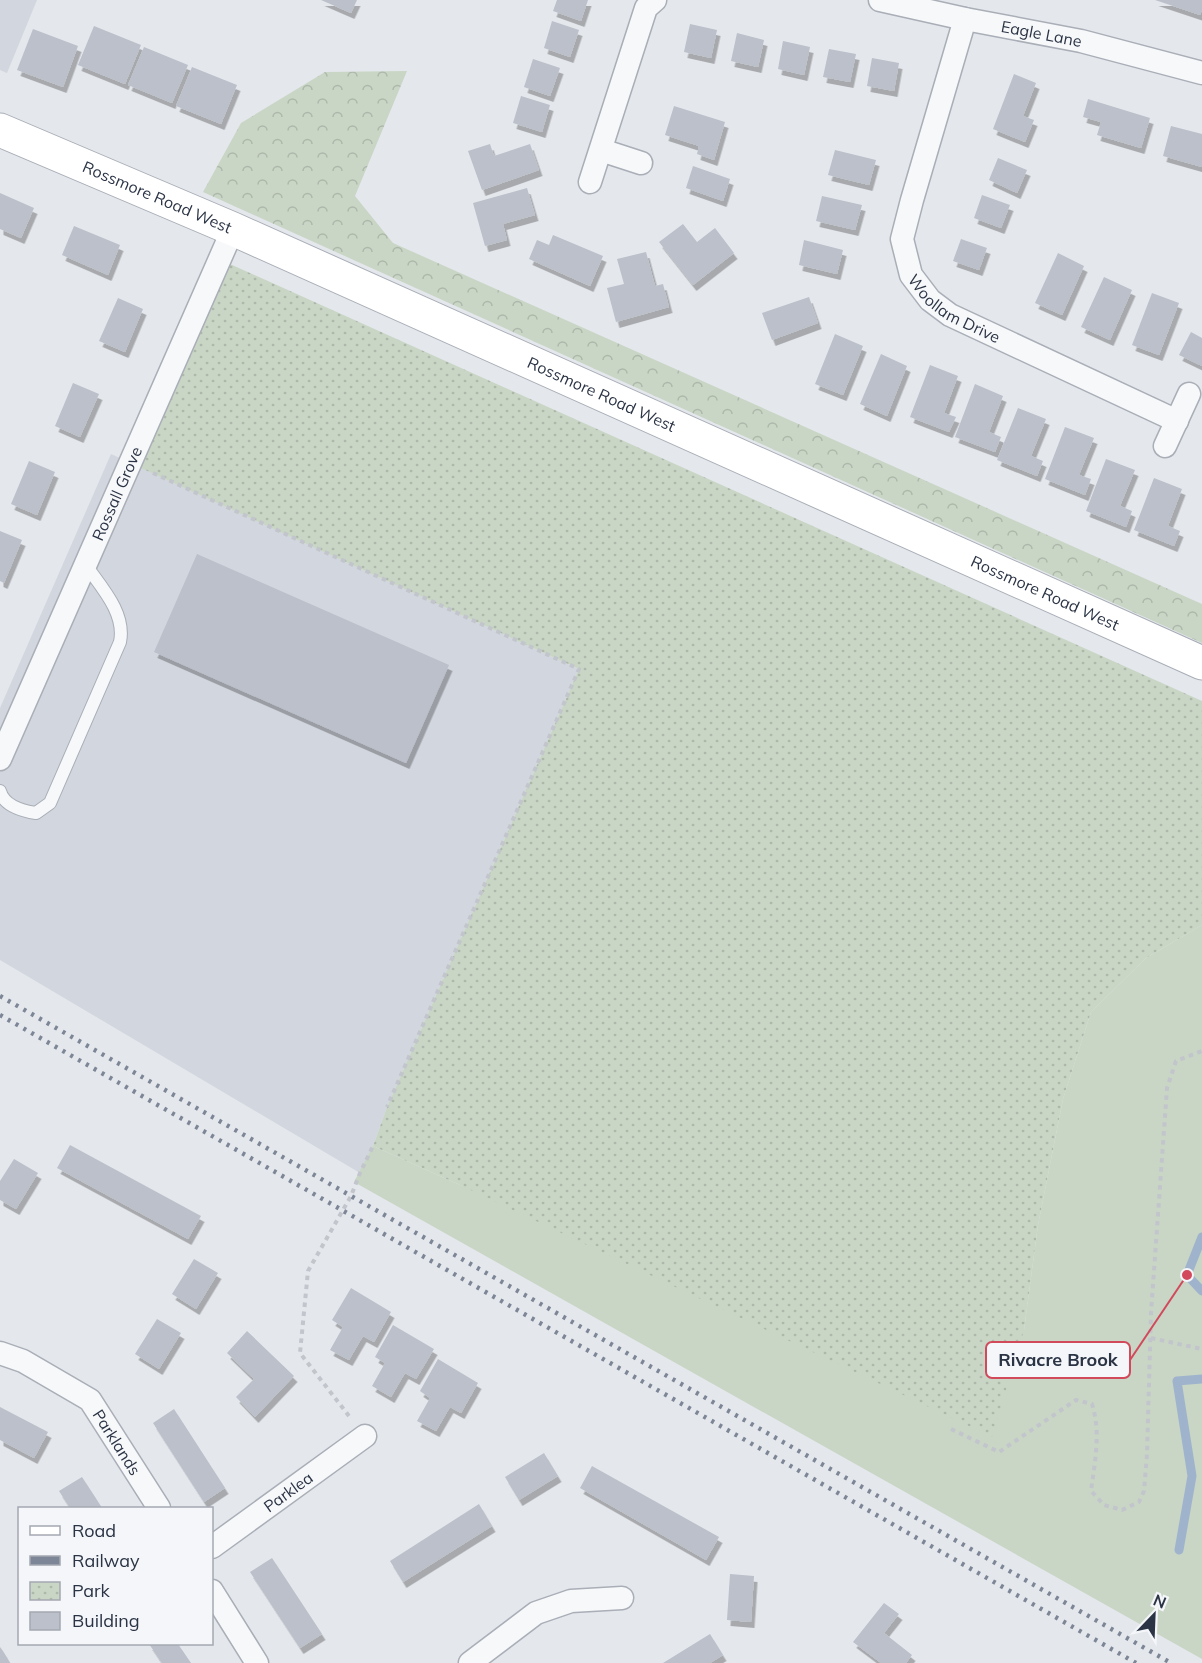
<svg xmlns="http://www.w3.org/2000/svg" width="1202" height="1663" viewBox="0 0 1202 1663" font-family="Mulish,sans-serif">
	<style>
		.built { fill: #d2d6de }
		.grass { fill: #c9d6c5 }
		.forest { fill: url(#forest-crowns) }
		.park { fill: url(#park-dots) }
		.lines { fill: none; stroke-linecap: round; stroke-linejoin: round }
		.stream { stroke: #9fb4cc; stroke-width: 9 }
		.building { fill: #bbc0ca; filter: url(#shadow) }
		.service-casing { stroke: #a9aeb7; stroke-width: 14 }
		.minor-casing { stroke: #a9aeb7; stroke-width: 25 }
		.secondary-casing { stroke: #a9aeb7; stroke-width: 35 }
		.path { stroke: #c2c5cb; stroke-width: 4; stroke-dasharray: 4.5 4.5; stroke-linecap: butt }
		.service { stroke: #f7f8fa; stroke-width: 12 }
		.minor { stroke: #f7f8fa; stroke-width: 22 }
		.secondary { stroke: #fff; stroke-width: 33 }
		.rail { stroke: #7d8696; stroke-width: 4.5; stroke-dasharray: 3 6; stroke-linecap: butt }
		.labels { text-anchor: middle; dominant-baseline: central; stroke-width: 4.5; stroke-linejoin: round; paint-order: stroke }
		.street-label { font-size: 16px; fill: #2b3445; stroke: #f4f6f9 }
		.leader { fill: none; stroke: #d1495b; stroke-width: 2 }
		.callout-dot { fill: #d1495b; stroke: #f4f6f9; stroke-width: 2 }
		.callout { fill: #f4f6f9; stroke: #d1495b; stroke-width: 2 }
		.callout-label { font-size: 18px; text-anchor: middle; font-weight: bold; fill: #2b3445 }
	</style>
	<defs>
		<pattern id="forest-crowns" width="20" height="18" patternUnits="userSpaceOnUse" patternTransform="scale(1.5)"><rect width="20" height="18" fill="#c9d6c5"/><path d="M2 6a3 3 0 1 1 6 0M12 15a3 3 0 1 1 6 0" fill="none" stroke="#adb8ab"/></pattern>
		<pattern id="park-dots" width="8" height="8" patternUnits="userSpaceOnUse" patternTransform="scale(1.5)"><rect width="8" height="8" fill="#c9d6c5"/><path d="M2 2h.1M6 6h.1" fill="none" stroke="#adb8ab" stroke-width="1.8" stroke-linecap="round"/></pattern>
		<filter id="shadow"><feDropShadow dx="3.5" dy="6" stdDeviation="0" flood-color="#0004"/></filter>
	</defs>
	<rect width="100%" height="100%" fill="#e4e7ec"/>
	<g class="built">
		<polygon points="0,0 37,0 7,73 0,70"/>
		<polygon points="111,454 579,669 387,1107 373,1146 360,1173 0,960 0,708"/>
	</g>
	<polygon class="grass" points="1202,925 1202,1659 354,1182 373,1146 460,1185 1024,1330 1038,1225 1063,1099 1091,1012 1146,958"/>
	<polygon class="forest" points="407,71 355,196 393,243 1202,604 1202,643 203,192 241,123 325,72"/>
	<polygon class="park" points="221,260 1202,701 1202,925 1146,958 1091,1012 1063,1099 1038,1225 1024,1330 992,1437 460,1185 373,1146 387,1107 579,669 130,463"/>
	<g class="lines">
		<g class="stream">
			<polyline points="1202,1237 1187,1275 1202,1291"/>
			<polyline points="1179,1550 1192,1476 1177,1381 1202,1379"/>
		</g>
	</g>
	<g class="building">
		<polygon points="321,0 357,0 351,13"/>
		<polygon points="557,0 588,0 581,21 553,11"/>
		<polygon points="1155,0 1202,0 1202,10 1200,15"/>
		<polygon points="552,21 579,30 570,57 544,48"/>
		<polygon points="690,24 717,30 711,58 684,52"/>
		<polygon points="94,26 141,45 125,84 78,65"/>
		<polygon points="33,29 78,46 63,87 17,70"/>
		<polygon points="737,33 764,40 758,67 731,61"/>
		<polygon points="783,41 810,47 804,75 778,69"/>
		<polygon points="144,47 188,65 172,103 128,85"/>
		<polygon points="829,49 856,54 850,82 823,77"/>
		<polygon points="872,58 899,63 894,91 867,86"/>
		<polygon points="533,59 560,68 550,96 524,87"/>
		<polygon points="192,67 237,85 221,124 176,106"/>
		<polygon points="1014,74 1036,83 1023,116 1034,120 1025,142 993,129"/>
		<polygon points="521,96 550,105 542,132 513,123"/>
		<polygon points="1088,99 1150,118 1141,148 1097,135 1101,122 1083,117"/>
		<polygon points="674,106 725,122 714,160 697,154 699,146 665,135"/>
		<polygon points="1171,126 1202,134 1202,167 1163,156"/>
		<polygon points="490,144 494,156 530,144 539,170 482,190 468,151"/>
		<polygon points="835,150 876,160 869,185 828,175"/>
		<polygon points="998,158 1027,170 1017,193 989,180"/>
		<polygon points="693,166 730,179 723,201 686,188"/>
		<polygon points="527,188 535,215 503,224 507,240 485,246 473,203"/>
		<polygon points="0,193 34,208 21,238 0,229"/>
		<polygon points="982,195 1010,205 1001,228 974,218"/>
		<polygon points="822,196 862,205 855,230 816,221"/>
		<polygon points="683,224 697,242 715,228 734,253 693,285 659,242"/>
		<polygon points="74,226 120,245 108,275 62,255"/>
		<polygon points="553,235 603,256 590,286 529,259 537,240 549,245"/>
		<polygon points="961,239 987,248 979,270 953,261"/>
		<polygon points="804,240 843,250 837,274 799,265"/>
		<polygon points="646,252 655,286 663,284 669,307 616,322 607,288 624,284 617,259"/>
		<polygon points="1058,253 1084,266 1062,315 1035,303"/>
		<polygon points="1104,277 1132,290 1110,340 1081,327"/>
		<polygon points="1152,293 1179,303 1159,355 1132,345"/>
		<polygon points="809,297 818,323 772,340 762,313"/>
		<polygon points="118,298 143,309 125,352 99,341"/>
		<polygon points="1191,332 1202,338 1202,366 1179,355"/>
		<polygon points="835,334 863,346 843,395 815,384"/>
		<polygon points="881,354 907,366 887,416 860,404"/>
		<polygon points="930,365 958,376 944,413 956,417 949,432 910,417"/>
		<polygon points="73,383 99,394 80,437 55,426"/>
		<polygon points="975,384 1003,396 989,432 1001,437 995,452 955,437"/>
		<polygon points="1018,408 1046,419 1031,456 1043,461 1037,476 997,460"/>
		<polygon points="1065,427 1094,438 1079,475 1091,479 1085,495 1045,479"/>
		<polygon points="1106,459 1135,470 1120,506 1132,511 1126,527 1086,511"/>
		<polygon points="29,461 55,472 37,515 11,504"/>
		<polygon points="1154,478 1182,489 1168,526 1180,531 1174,546 1134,530"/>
		<polygon points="0,531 22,540 4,583 0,581"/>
		<polygon points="197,554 449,665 406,763 154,652"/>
		<polygon points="70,1145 201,1216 188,1239 57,1168"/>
		<polygon points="14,1159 38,1173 16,1209 0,1200 0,1181"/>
		<polygon points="194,1259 218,1273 196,1309 172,1294"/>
		<polygon points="351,1288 391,1312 374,1342 363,1336 349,1360 330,1350 343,1327 332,1320"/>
		<polygon points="157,1319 181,1333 159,1369 135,1354"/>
		<polygon points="393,1325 434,1349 416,1379 405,1373 391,1397 372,1386 385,1363 375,1357"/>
		<polygon points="247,1331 294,1376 255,1417 236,1397 254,1379 227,1353"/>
		<polygon points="438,1359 478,1383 461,1413 450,1407 436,1431 417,1421 430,1398 420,1391"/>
		<polygon points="0,1407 48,1432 34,1458 0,1440"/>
		<polygon points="174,1409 225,1488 204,1502 153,1423"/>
		<polygon points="544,1453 558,1476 519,1500 505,1477"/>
		<polygon points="592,1466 719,1537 706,1560 580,1488"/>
		<polygon points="82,1477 95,1497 102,1508 70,1508 59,1491"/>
		<polygon points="479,1504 492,1526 403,1582 390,1561"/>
		<polygon points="272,1558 322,1634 300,1648 250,1572"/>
		<polygon points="730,1574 754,1576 751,1622 727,1620"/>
		<polygon points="884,1603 899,1614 884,1633 912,1655 906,1663 881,1663 853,1642"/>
		<polygon points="710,1634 723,1655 710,1663 663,1663"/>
		<polygon points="149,1644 178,1644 191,1663 162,1663"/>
		<polygon points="0,1647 3,1651 10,1663 0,1663"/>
	</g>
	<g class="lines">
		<defs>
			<path id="service" d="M0 791C4 806 23 811 36 813L50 803 120 642C126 613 101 587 85 564"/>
			<g id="minor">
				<path id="s1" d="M880 0 965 19 1081 41 1202 73"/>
				<path id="s2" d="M965 19 912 200 902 239 911 275 930 300 950 315 1177 421"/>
				<polyline points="601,150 641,163"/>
				<polyline points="590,182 646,8 655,0"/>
				<polyline points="1165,446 1189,394"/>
				<path id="s3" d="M0 759 233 229"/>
				<path id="s4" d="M0 1353 23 1361 90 1400 159 1508"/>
				<path id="s5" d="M212 1547 365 1436"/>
				<polyline points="212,1591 257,1663"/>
				<polyline points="470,1663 536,1613 571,1601 622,1598"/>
			</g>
			<g id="secondary">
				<path id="s6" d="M0 130 233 229 1202 663"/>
			</g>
		</defs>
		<use href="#service" class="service-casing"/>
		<use href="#minor" class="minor-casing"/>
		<use href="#secondary" class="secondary-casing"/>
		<g class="path">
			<polyline points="153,473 579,669 387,1107"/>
			<polyline points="1151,1338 1202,1349"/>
			<polyline points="349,1416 300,1353 308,1271 351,1196 360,1173 373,1146"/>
			<path d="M951 1429 999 1452 1076 1400 1092 1404C1101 1433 1095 1461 1091 1491L1104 1505 1122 1510 1139 1502 1144 1491 1147 1454 1151 1313 1167 1088 1176 1061 1202 1051"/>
		</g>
		<use href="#service" class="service"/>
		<use href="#minor" class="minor"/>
		<use href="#secondary" class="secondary"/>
		<g class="rail">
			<polyline points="0,996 1171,1663"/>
			<polyline points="0,1015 1136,1663"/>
		</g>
	</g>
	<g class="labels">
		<g class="street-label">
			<text stroke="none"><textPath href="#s1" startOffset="165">Eagle Lane</textPath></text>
			<text stroke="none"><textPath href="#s6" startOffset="171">Rossmore Road West</textPath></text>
			<text stroke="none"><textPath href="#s2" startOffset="322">Woollam Drive</textPath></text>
			<text stroke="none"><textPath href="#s6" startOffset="657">Rossmore Road West</textPath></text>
			<text stroke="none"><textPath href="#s3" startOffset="290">Rossall Grove</textPath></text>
			<text stroke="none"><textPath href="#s6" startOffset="1143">Rossmore Road West</textPath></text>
			<text stroke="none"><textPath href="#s4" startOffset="152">Parklands</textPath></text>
			<text stroke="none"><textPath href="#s5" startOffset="94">Parklea</textPath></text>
		</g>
	</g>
	<path class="leader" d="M1187 1275L1130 1360"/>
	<circle class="callout-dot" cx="1187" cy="1275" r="6"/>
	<rect class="callout" x="986" y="1342" width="144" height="36" rx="6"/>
	<g class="callout-label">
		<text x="1058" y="1366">Rivacre Brook</text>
	</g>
	<rect x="18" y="1507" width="195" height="138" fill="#f4f6f9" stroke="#a4a8b1" stroke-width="1.5"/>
	<rect x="30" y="1526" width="30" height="9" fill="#ffffff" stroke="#a4a8b1" stroke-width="1.5"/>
	<text x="72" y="1537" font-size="18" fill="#2b3445">Road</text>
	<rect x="30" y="1556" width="30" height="9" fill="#7d8696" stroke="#a4a8b1" stroke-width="1.5"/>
	<text x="72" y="1567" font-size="18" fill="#2b3445">Railway</text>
	<rect x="30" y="1582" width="30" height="18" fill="url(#park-dots)" stroke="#a4a8b1" stroke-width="1.5"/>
	<text x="72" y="1597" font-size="18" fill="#2b3445">Park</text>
	<rect x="30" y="1612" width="30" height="18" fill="#bbc0ca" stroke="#a4a8b1" stroke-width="1.5"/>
	<text x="72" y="1627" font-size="18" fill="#2b3445">Building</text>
	<g transform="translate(1154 1615) rotate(23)" stroke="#f4f6f9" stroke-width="4.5" paint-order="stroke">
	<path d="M0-4.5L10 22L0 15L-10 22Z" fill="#2b3445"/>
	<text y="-9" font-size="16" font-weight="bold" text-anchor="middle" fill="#2b3445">N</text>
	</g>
</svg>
